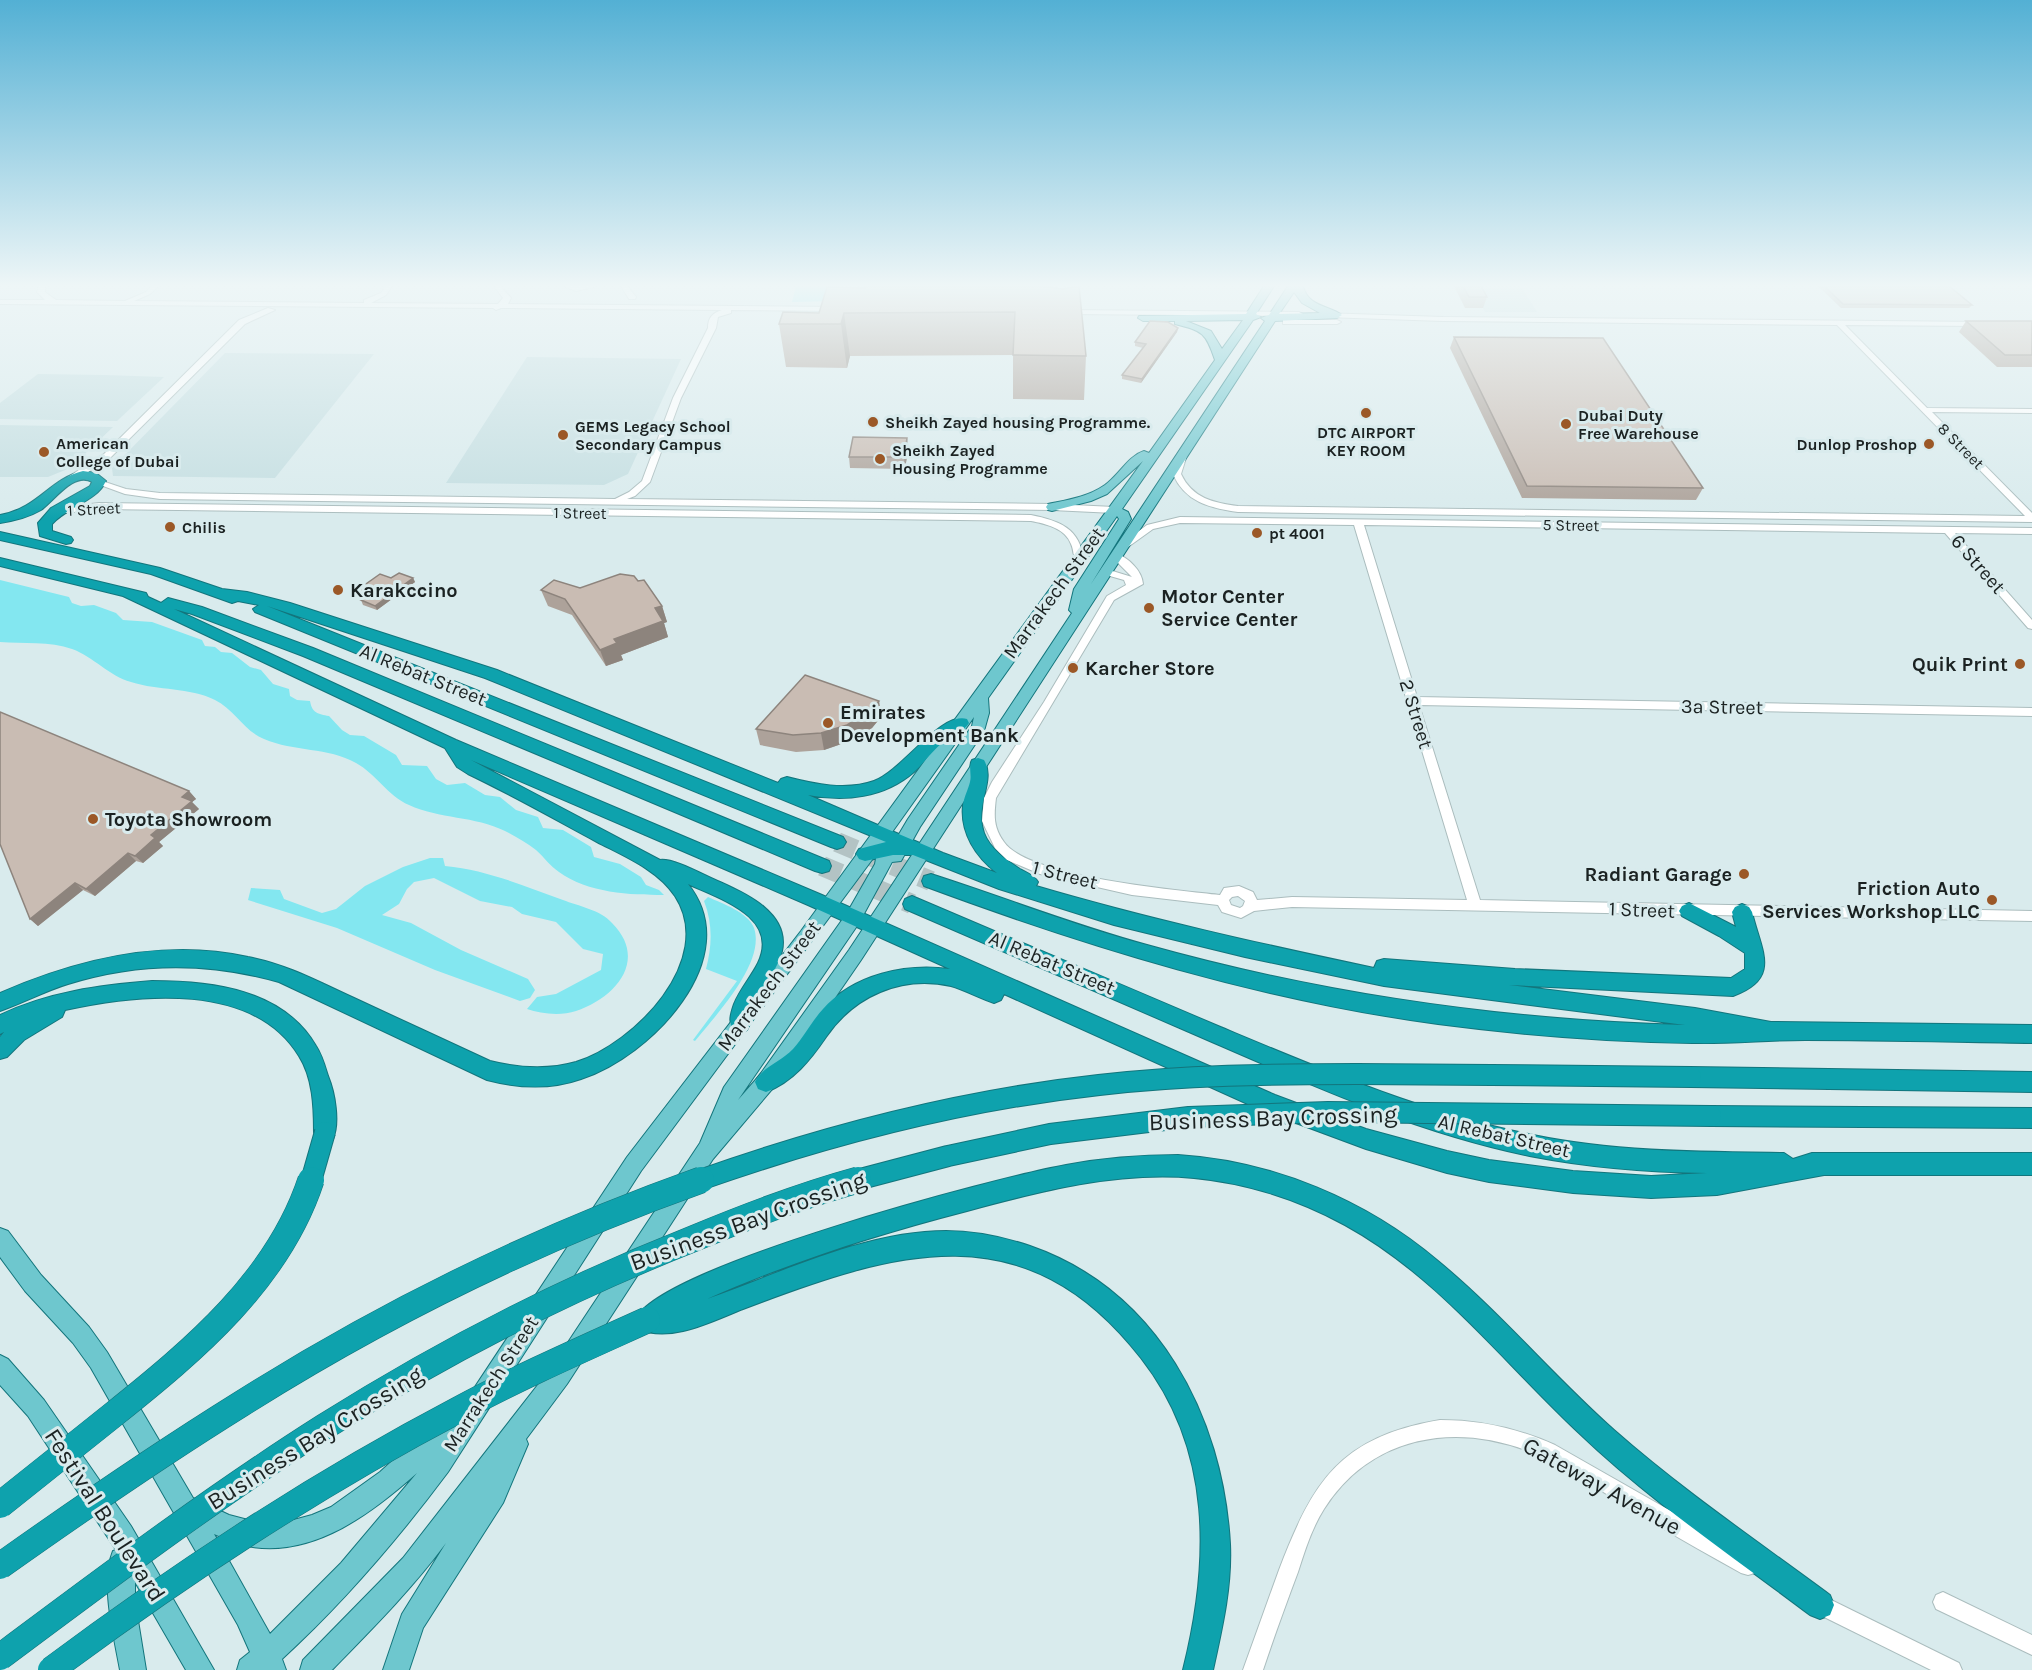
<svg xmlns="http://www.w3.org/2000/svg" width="2032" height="1670" viewBox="0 0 2032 1670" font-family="Karla,sans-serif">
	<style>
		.built { fill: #c4dee1 }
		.green { fill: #83e7f0 }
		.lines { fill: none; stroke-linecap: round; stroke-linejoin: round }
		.highway-tunnel { stroke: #b3c3c4; stroke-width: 20; stroke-dasharray: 20 10; stroke-linecap: butt }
		.minor-casing { stroke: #abbdbe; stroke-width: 2 }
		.major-casing { stroke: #13757c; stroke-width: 2 }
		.highway-casing { stroke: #13757c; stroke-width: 2 }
		.minor { fill: #fff; fill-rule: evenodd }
		.major { fill: #6ec7ce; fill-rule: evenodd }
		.highway { fill: #0ea2ad; fill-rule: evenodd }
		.highway-bridge-far1-casing { stroke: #13757c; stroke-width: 22; stroke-linecap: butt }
		.highway-bridge-casing { stroke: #13757c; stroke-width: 27; stroke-linecap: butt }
		.highway-bridge-far1 { stroke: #0ea2ad; stroke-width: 20 }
		.highway-bridge { stroke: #0ea2ad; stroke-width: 26 }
		.wall { fill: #ada29a }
		.shaded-wall { fill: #8d847d }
		.building { fill: #c9bcb3; stroke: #8d847d; stroke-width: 1.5 }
		.poi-dot { fill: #9b5827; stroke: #d9ebed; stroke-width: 2 }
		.labels { text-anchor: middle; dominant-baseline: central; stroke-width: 6; stroke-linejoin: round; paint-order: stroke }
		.far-poi-label { font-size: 16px; font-weight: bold; fill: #1b2222; stroke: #d9ebed; text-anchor: start }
		.far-street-label { font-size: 16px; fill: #1b2222; stroke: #d9ebed }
		.street-label { font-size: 20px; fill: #1b2222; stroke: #d9ebed }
		.poi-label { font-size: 20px; font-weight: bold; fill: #1b2222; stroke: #d9ebed; text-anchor: start }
		.near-street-label { font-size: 24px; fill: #1b2222; stroke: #d9ebed }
	</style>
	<rect width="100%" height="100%" fill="#d9ebed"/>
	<g class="built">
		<polygon points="1471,286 1521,286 1537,312 1485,312"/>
		<polygon points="225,353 374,354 275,478 113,476 112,468"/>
		<polygon points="527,357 681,359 628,474 604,485 446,483"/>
		<polygon points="38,374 104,375 164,377 117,421 0,419 0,403"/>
		<polygon points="0,425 113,427 70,468 48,477 0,477"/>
	</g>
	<g class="green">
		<polygon points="796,286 835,286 832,301 792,302"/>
		<path d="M0 580 69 597 72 603 81 606 94 605 116 613 123 620 152 622 202 640 205 646 215 647 221 652 232 653 250 667 261 670 273 684 289 689 290 696 297 700 310 701C312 713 318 714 329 716L342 730 350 735 364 736 396 755 402 765 427 766 436 779 447 785 465 783 485 795 500 797 516 810 538 817 543 828 563 830 591 847 594 857 620 864 641 877 646 885 659 890 664 895C630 895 588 893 559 872 550 866 544 857 536 850 527 843 515 836 505 831 475 816 439 819 409 805 388 796 376 774 356 763 328 747 294 752 264 739 244 731 235 710 215 700 189 687 159 691 131 682 109 676 94 657 72 649 50 641 23 644 0 642Z"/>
		<path d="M430 858H443L445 866C487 870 524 886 563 900 578 906 601 910 612 923 649 960 615 998 576 1011 561 1016 541 1014 527 1009L537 997 556 994 601 970 603 954 583 949 556 922 522 914 512 907 480 901 434 878 414 882 407 889 399 904 382 915 411 923 461 950 528 979 535 990 530 998 520 1001 435 970 337 928 248 900 251 888 280 890 284 899 322 913 336 909 365 886 403 867Z"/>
		<path d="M708 897C723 904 748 912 754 928 766 963 715 1016 695 1041L693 1040 737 981 706 969C712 946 713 924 704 901Z"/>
	</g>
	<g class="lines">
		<g class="highway-tunnel">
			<polyline points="837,842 931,881"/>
			<polyline points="822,866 912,904"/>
		</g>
		<defs>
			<g id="minor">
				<path d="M39 286H45V292L56 300 125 301 146 292 152 286H159L150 294 134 301 364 303V300L381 293 386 286H392L386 295 371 303 498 304 503 298 494 286H500L511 298 508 304 837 307 841 309 840 311 731 310V313L718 317 716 328 681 398 650 482 635 496 627 499 1052 504 1114 507 1119 510 1114 513 1052 510 160 499 125 494 95 483 99 480 126 489 160 493 615 499 629 492 642 481 673 398 708 328C708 318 712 313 722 310L501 308 496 310 493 308 0 304V300H45L37 292Z"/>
				<polygon points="563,286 597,286 576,291"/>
				<polygon points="621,286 627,286 636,297 635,299 629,299"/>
				<polygon points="268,308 275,310 245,324 110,458 74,481 68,481 68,477 104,454 239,320"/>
				<polygon points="1064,310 1299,312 1303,314 1299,316 1067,314 1063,312"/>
				<path d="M1322 313 1443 317 1983 322 1984 324 1980 326 1845 325 1927 408 2032 409V413L1932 412 2032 513V522L1238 512C1210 508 1185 502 1173 474L1179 455 1183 452 1187 455 1181 474C1192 498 1214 503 1238 506L2025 516 1837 325 1443 321 1325 317H1322Z"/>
				<polygon points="1283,320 1337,320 1341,322 1337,324 1283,324"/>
				<path d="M99 503 1031 515C1060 521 1080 528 1084 561L1079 564 1076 563C1073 557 1074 550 1071 544 1065 528 1046 524 1031 521L99 509 57 514 52 511 57 508Z"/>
				<path d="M1180 517 2032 528V534L1955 533 2032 620V629L2028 628 1945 533 1364 525 1417 697 2032 708V716L1419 705 1480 900 2032 911V921L1292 907 1254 911 1241 918 1222 912 1218 905 1132 895 1040 874 1007 860 995 848 982 821 984 798 992 782 1044 702 1107 596 1126 585 1124 580 1103 574 1101 572 1106 569 1132 577 1111 556 1116 553C1128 558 1142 570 1143 584L1114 600 996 798C994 815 993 827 1004 842 1028 877 1176 890 1220 895L1224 888 1239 886 1253 892 1257 900 1292 897 1467 900 1354 525 1180 523 1153 529 1128 547H1122L1120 545 1147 525ZM1238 896 1245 901 1243 906 1240 908 1231 905 1229 900 1232 897Z"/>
				<path d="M1440 1420C1481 1420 1517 1428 1555 1445L1755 1559 1757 1566 1755 1573 1748 1575 1741 1573C1705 1553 1670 1533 1635 1512 1601 1491 1566 1466 1528 1451 1452 1422 1370 1437 1324 1509 1312 1528 1305 1550 1298 1572 1286 1604 1274 1637 1263 1670H1243C1255 1637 1267 1603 1279 1570 1313 1481 1340 1437 1440 1420Z"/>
				<polygon points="1943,1592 2032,1635 2032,1655 1936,1609 1933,1602 1936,1595"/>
				<polygon points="1819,1594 1959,1663 1962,1670 1931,1670 1812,1611 1809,1604 1812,1597"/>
			</g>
			<g id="major">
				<path d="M1264 286H1274L1256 314 1261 317 1253 320 1122 509 1128 512 1131 519 1091 584 1265 321 1261 318 1269 315 1288 286H1303C1308 307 1328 305 1342 315L1337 318 1275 321 861 960 773 1088 713 1159 567 1384 526 1439 528 1444 503 1503 423 1628 409 1670H383L402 1614 446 1543C412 1589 372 1629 332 1670H300L303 1660 403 1558 551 1368 700 1143 724 1087 847 913 875 864 877 853 641 1171 448 1472C398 1539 344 1602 282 1659L286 1670H237L240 1660 250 1652 238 1625 91 1368 73 1343 25 1291 0 1257V1228L8 1231 41 1275 89 1327 107 1352 193 1498 229 1515 256 1522H286L312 1515 331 1507 380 1472 445 1413 453 1409 459 1411 627 1157 801 931 1143 461 1107 494 1091 501 1052 511 1048 510 1046 507 1048 504C1067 500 1088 497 1105 485 1119 475 1128 456 1144 451L1149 453 1215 360C1206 333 1203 331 1175 324V321H1143L1138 318 1139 316 1246 314ZM1294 292 1302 303 1320 313 1279 314ZM1243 320 1222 349 1211 331 1186 321ZM1117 516 1119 519 1074 589 1069 610 1072 613 849 950 759 1076 738 1100 859 923 892 862 901 861 920 827 984 731 989 713 988 698ZM974 717 972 726 908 819 892 846 890 835ZM417 1473 341 1563 270 1634 214 1534C227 1539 239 1545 253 1547 316 1556 373 1512 417 1473Z"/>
				<path d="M0 1355 8 1359 44 1400 131 1526 214 1670H186L135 1582V1602L146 1670H120C114 1636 100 1583 113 1551L116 1550 28 1416 0 1385Z"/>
			</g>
			<g id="highway">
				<path d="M83 471 96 473 106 481C97 501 67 507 52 524V531L71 537 73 540 71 543 66 544 40 536 38 523 51 508 90 486 92 482C74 471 54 501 41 510 29 517 14 521 0 523V515C39 508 49 479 83 471Z"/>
				<path d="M0 532 160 568 222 589 247 592 290 603 497 670 778 783 781 779 787 777C814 784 846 791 874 781 903 770 941 711 967 719L969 723C964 732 951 735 943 742 932 751 924 763 914 772 884 798 845 802 808 795L943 853 997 873C976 857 960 833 963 805 964 797 968 790 970 782 972 774 968 767 972 760L978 758 984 760C996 781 974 805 984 833 990 849 1006 860 1020 869 1027 873 1034 875 1038 882L1036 886C1148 919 1261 944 1374 968L1377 961 1384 959 1515 969 1731 978 1745 969V953L1719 936 1682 916 1679 911 1682 906 1689 903 1736 927 1732 912 1735 907 1742 904 1749 907 1752 912C1760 949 1783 978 1733 996L1509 985 1695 1008 1771 1022 2032 1025V1043C1956 1042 1881 1040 1805 1040 1768 1040 1730 1044 1692 1043 1608 1042 1522 1035 1438 1024 1261 1000 1091 948 924 886L922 881 924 876 931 874C1003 897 1073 925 1147 945 1322 994 1502 1020 1685 1025L1384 986 1245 957 1114 925 999 889 913 855H893L865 861 859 859 856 854 859 849 886 842 485 678 267 606 843 837 846 842 843 847 837 849 831 847 255 612 253 609 259 605 238 601 232 603 151 574 0 540Z"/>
				<path d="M0 558 146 593 148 597 161 603 168 598 202 607 313 648 829 861 831 866 829 871 822 873 815 871 303 656 192 614 174 609 456 740 822 895 1275 1095 1366 1129 1447 1151 1489 1160 1573 1171 1651 1176 1707 1173C1649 1172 1592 1168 1535 1157 1414 1133 1302 1081 1189 1032 1094 991 1000 950 905 909L903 904 905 899 912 896 919 899C1018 941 1118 983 1218 1026 1321 1069 1423 1113 1533 1135 1616 1152 1700 1152 1784 1153L1793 1159 1812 1153H2032V1175H1824L1717 1195 1651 1198 1573 1193 1489 1182 1447 1173 1366 1149 1261 1110 1004 994 1001 1000 994 1003C979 998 965 990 951 986 901 975 854 996 826 1037 811 1059 793 1082 766 1092L758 1089 755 1082C762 1067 782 1061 793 1049 804 1037 812 1021 823 1009 854 974 906 963 950 969L808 905 471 760 660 860C674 858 705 876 720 882 747 894 790 914 782 951 778 969 765 984 756 1000 751 1010 752 1021 747 1030L740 1033 733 1030C728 1021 731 1013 734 1004 740 989 751 977 758 963 780 917 720 899 688 884 747 958 650 1057 581 1079 550 1090 518 1088 487 1080L279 982C209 962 138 962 68 984 45 991 23 1003 0 1011V993C78 959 163 938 248 957 286 964 319 982 354 998 399 1019 445 1040 490 1061 518 1068 548 1070 576 1062 634 1044 717 960 675 896 658 870 624 856 597 842 554 819 512 795 468 774L457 767 445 748 123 596 0 566Z"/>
				<path d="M152 981C211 981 283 989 316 1046 322 1055 325 1066 328 1076 335 1093 340 1122 333 1139L325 1142 317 1139 314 1132C314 1107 313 1078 299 1056 253 981 138 994 65 1010L62 1017 24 1040 7 1057 0 1059V1037L4 1032 0 1034V1015C48 992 100 985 152 981Z"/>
				<polygon points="1691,1067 2032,1072 2032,1092 1691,1087 1683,1084 1680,1077 1683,1070"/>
				<polygon points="1711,1106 2032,1108 2032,1128 1711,1126 1703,1123 1700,1116 1703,1109"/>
				<path d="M1178 1155C1273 1161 1366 1200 1438 1261 1501 1313 1553 1376 1614 1430 1682 1490 1757 1541 1830 1595L1834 1605 1830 1615 1820 1619 1810 1615C1732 1556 1650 1501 1579 1433 1503 1362 1438 1276 1345 1225 1299 1200 1247 1183 1194 1178 1117 1171 1041 1191 967 1211 878 1234 790 1262 707 1299 781 1273 865 1231 946 1231 975 1231 1003 1237 1030 1246 1157 1290 1223 1416 1230 1544 1232 1587 1222 1629 1213 1670H1183C1210 1562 1213 1450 1141 1358 1025 1209 895 1251 743 1309 712 1321 672 1343 638 1329L635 1320C657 1267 999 1177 1066 1165 1103 1158 1141 1155 1178 1155Z"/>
			</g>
		</defs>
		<use href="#minor" class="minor-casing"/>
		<use href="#major" class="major-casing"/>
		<use href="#highway" class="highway-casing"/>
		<use href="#minor" class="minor"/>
		<use href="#major" class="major"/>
		<use href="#highway" class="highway"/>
		<defs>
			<g id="highway-bridge-far1">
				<polyline points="311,1181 325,1132"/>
				<path d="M697 1181C827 1135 962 1100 1099 1085 1185 1075 1271 1074 1357 1074 1468 1074 1580 1076 1691 1077"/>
				<polyline points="853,1181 948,1156 1050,1134 1189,1117 1328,1112 1711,1116"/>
			</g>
			<g id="highway-bridge">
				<path d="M0 1505C38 1475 76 1444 114 1414 194 1350 278 1280 311 1180"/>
				<path d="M0 1566C79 1510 159 1455 241 1404 385 1313 541 1237 701 1180"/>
				<path d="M0 1657C106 1578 212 1498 324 1427 441 1353 566 1289 695 1238 748 1216 803 1195 858 1180"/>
				<path d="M51 1670C180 1574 315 1485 458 1410 519 1377 583 1349 647 1320"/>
			</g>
		</defs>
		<use href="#highway-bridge-far1" class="highway-bridge-far1-casing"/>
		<use href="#highway-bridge" class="highway-bridge-casing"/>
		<use href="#highway-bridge-far1" class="highway-bridge-far1"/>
		<use href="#highway-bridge" class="highway-bridge"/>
	</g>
	<g class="wall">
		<polygon points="1039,286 1086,356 1084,400 1013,399 1013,355 850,356 847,368 786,367 779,324 819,313 865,288"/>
		<polygon points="1454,286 1481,286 1487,297 1483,308 1465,308"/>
		<polygon points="1818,286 1949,286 1972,305 1969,308 1841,308"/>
		<polygon points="1966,321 2032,321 2032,367 1997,367 1959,332"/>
		<polygon points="1178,328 1177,332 1141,383 1122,379 1122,375 1143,348 1135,346 1135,342"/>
		<polygon points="1454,337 1703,488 1696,500 1522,498 1450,348"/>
		<polygon points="907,438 908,450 905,469 850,468 849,457"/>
		<polygon points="391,578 413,578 415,582 377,610 363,605 361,600 365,597 358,595 356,591"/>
		<polygon points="638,581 662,606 667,622 664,623 668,637 621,655 623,660 606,666 572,615 548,606 541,590 580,588"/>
		<polygon points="879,701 881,717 872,728 850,741 824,750 796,752 760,745 756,729"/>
		<polygon points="189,791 196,799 192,802 199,809 159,842 163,846 143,863 136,861 95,896 83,890 38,926 30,919"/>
	</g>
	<g class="shaded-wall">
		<polygon points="844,313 850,356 847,368 841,324"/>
		<polygon points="1178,328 1177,332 1141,383 1142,379"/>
		<polygon points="907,438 908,450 905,469 904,457"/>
		<polygon points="413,578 415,582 377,610 375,606"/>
		<polygon points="662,606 667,622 664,623 668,637 621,655 623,660 606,666 600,650 655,608"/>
		<polygon points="879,701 881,717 872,728 850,741 824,750 821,733"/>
		<polygon points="189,791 196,799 192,802 199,809 159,842 163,846 143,863 135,856 182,797"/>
		<polygon points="128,853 136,861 95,896 86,889"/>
		<polygon points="75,883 83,890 38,926 30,919"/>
	</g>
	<g class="building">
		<polygon points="865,286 1039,286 1063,289 1079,286 1086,356 1013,355 1015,312 844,313 841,324 779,324 783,312 819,313 827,287 865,288"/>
		<polygon points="1463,286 1481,286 1487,297 1469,297"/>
		<polygon points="1824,286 1949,286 1972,305 1843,304"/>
		<polygon points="1150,321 1168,322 1178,328 1142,379 1122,375 1146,344 1135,342"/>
		<polygon points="1966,321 2032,321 2032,355 2005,355"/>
		<polygon points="1454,337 1603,338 1703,488 1527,486"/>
		<polygon points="853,437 907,438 904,457 849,457"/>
		<polygon points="399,573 413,578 375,606 361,600 368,595 356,591 380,574 391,578"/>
		<polygon points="620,574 634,576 638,581 644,580 662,606 655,608 663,621 614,639 617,643 600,650 565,599 541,590 554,580 580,588"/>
		<polygon points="805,675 879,701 869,712 847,725 821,733 793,735 756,729"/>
		<polygon points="0,712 189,791 182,797 192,801 151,835 155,838 135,856 128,853 86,889 75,883 30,919 0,844"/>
	</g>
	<linearGradient id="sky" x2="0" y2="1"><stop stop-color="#53b0d4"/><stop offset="0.55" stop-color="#eef6f7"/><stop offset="1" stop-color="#eef6f7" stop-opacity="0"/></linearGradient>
	<rect width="2032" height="519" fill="url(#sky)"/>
	<g class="poi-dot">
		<circle cx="1366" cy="413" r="6"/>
		<circle cx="873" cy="422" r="6"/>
		<circle cx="1566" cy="424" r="6"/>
		<circle cx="563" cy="435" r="6"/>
		<circle cx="1929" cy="444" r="6"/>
		<circle cx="44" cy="452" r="6"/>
		<circle cx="880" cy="459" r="6"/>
		<circle cx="170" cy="527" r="6"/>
		<circle cx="1257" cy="533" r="6"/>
		<circle cx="338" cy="590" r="6"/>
		<circle cx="1149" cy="608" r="6"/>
		<circle cx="2020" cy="664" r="6"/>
		<circle cx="1073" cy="668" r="6"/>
		<circle cx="828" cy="723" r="6"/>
		<circle cx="93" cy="819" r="6"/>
		<circle cx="1744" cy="874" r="6"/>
		<circle cx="1992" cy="900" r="6"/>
	</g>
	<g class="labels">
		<g class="far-poi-label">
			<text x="1578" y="415">Dubai Duty<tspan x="1578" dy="18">Free Warehouse</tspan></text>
			<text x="885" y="422">Sheikh Zayed housing Programme.</text>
			<text x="575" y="426">GEMS Legacy School<tspan x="575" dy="18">Secondary Campus</tspan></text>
			<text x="1366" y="432" text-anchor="middle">DTC AIRPORT<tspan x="1366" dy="18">KEY ROOM</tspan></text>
			<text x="56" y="443">American<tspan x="56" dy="18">College of Dubai</tspan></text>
			<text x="1917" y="444" text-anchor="end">Dunlop Proshop</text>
			<text x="892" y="450">Sheikh Zayed<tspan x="892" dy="18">Housing Programme</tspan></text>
			<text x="182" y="527">Chilis</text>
			<text x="1269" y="533">pt 4001</text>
		</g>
		<g class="far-street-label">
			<text transform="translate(1961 446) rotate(45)">8 Street</text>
			<text transform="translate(94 509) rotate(-3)">1 Street</text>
			<text transform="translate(580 513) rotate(1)">1 Street</text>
			<text transform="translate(1571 525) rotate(1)">5 Street</text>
		</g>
		<g class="street-label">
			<text transform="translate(1978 564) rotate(49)">6 Street</text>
			<text transform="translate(1054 593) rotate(-54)">Marrakech Street</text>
			<text transform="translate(423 675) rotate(22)">Al Rebat Street</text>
			<text transform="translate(1722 707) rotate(1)">3a Street</text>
			<text transform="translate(1416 714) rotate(73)">2 Street</text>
			<text transform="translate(1065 875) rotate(14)">1 Street</text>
			<text transform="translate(1642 910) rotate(2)">1 Street</text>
			<text transform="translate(1052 963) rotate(23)">Al Rebat Street</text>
			<text transform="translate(769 986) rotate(-53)">Marrakech Street</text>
			<text transform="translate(1504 1136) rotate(13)">Al Rebat Street</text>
			<text transform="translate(491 1384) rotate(-57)">Marrakech Street</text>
		</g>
		<g class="poi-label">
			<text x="350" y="590">Karakccino</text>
			<text x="1161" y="596">Motor Center<tspan x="1161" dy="23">Service Center</tspan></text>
			<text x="2008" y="664" text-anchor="end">Quik Print</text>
			<text x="1085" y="668">Karcher Store</text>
			<text x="840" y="712">Emirates<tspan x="840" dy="23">Development Bank</tspan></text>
			<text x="105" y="819">Toyota Showroom</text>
			<text x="1732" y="874" text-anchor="end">Radiant Garage</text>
			<text x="1980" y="888" text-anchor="end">Friction Auto<tspan x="1980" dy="23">Services Workshop LLC</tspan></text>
		</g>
		<g class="near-street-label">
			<text transform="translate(1273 1118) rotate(-2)">Business Bay Crossing</text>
			<text transform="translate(748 1221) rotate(-20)">Business Bay Crossing</text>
			<text transform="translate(315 1438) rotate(-32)">Business Bay Crossing</text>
			<text transform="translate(1602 1486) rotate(29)">Gateway Avenue</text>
			<text transform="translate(105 1515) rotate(57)">Festival Boulevard</text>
		</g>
	</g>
</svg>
